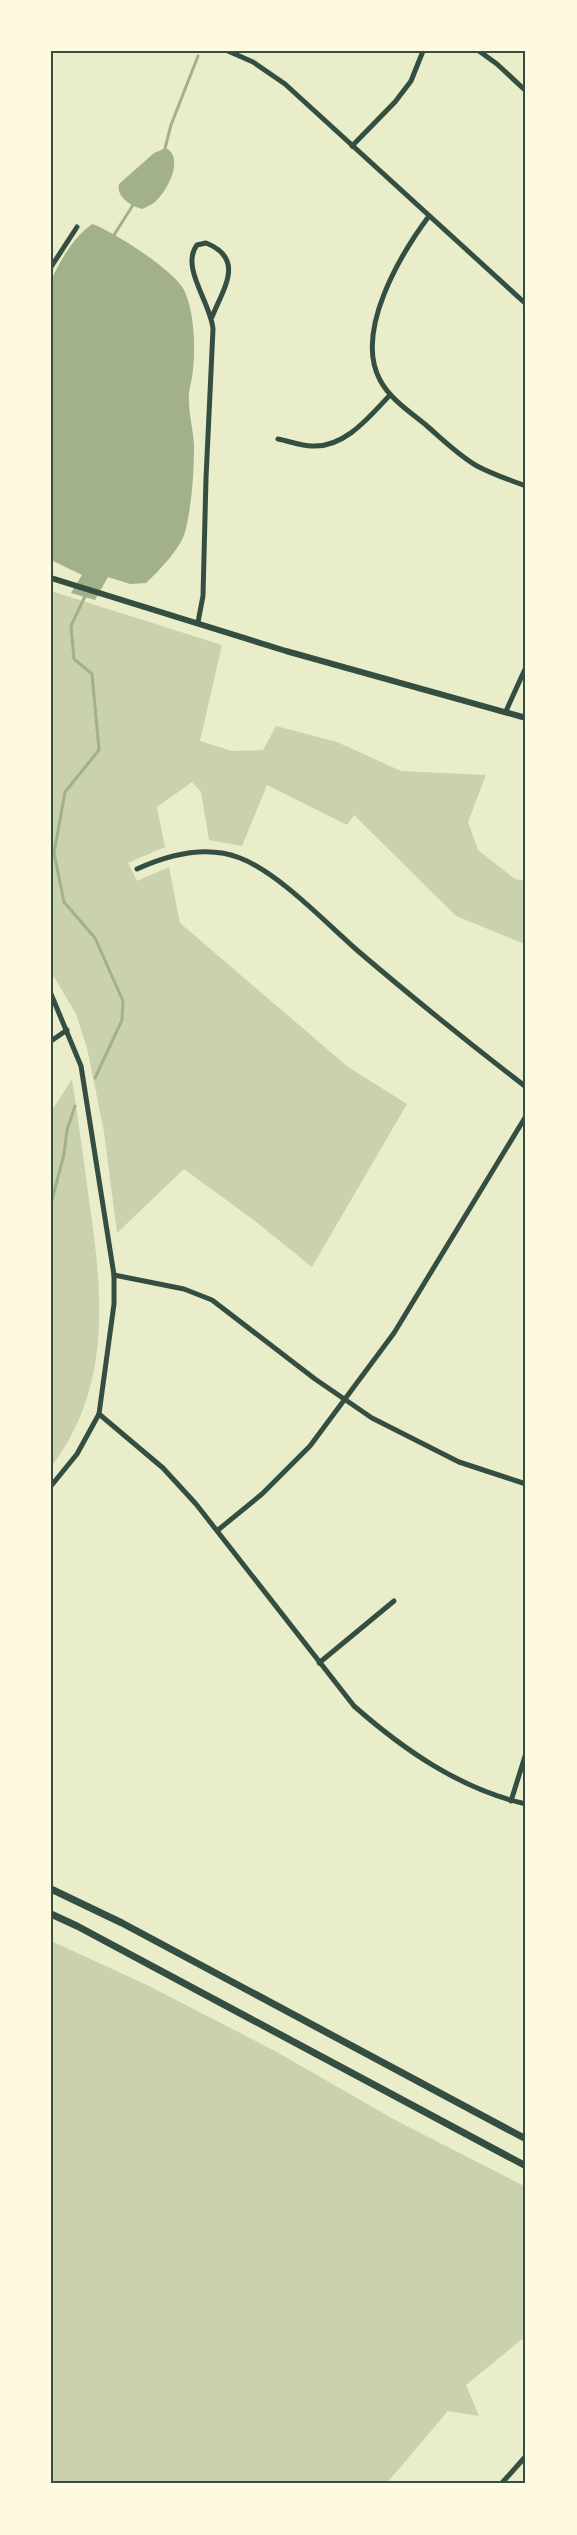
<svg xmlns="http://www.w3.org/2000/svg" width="577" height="2535" viewBox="0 0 577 2535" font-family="'Open Sans',sans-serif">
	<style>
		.green { fill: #cad2ad }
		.water { fill: #a3b18a }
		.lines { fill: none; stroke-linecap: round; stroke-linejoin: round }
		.stream { stroke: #a3b18a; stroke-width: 3 }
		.minor { stroke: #344e41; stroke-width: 5 }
		.tertiary { stroke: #344e41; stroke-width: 6 }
		.secondary { stroke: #344e41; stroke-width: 7 }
		.neatline { fill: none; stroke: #344e41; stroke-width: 2 }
	</style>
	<rect width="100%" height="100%" fill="#e9edc9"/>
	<g class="green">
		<polygon points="51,591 222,645 200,741 232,751 263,750 276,726 337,742 401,771 486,775 468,822 478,850 515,879 526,881 526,942 522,943 456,916 354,815 347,825 267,785 242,846 209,840 201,792 192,782 157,807 165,847 128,863 137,881 169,867 180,923 348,1067 407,1104 312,1267 255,1221 184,1169 117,1233 104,1132 87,1048 76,1014 51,972"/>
		<path d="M72 1079C78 1120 84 1160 89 1200 103 1294 112 1387 51 1467V1112Z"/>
		<polygon points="51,1941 147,1985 275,2051 397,2121 526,2187 526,2336 466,2385 479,2416 448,2411 386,2484 51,2484"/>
	</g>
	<g class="water">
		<path d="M166 148C185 158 167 191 156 201 152 205 146 207 142 209 131 206 116 197 119 184L154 153Z"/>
		<path d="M92 224C113 231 175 271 184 290 195 313 196 352 192 377 191 383 189 389 189 395 188 411 193 428 194 445 194 472 192 505 185 532 181 548 158 572 146 583L130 584 108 577 95 600 71 593 82 575 51 560V280C62 258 72 239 92 224Z"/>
	</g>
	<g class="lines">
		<g class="stream">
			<polyline points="164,152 171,125 198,56"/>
			<polyline points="115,238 114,235 133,205"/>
			<polyline points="86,594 71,626 74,659 92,674 99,750 65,792 54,853 64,902 95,938 123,1001 122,1020 95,1078"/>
			<polyline points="51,1204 64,1154 67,1130 75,1106"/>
		</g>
		<g class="minor">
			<polyline points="228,51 253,62 285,84 526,304"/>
			<polyline points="479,51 497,64 526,91"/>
			<polyline points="352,146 395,102 411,81 423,51"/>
			<path d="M429 216C400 255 354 332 380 380 390 399 410 412 426 425 442 439 458 455 477 466 492 474 509 480 526 486"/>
			<polyline points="51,267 77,227"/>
			<path d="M278 439C289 441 301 446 312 446 345 448 370 416 390 395"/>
			<path d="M198 622 203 596 206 478 213 329C211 303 180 267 197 245L206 243C246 259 223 289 212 317"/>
			<polyline points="506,711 526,667"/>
			<path d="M137 869C168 855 207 845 240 858 279 873 326 923 358 951 413 998 469 1043 526 1087"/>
			<polyline points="51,994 81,1066 114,1275 114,1304 99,1414 77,1454 51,1486"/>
			<polyline points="51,1041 67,1030"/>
			<polyline points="114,1275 184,1289 212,1300 315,1379 372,1418 459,1462 526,1484"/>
			<path d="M99 1414 163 1468 196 1504 354 1706C404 1750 460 1789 526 1804"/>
			<polyline points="218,1530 262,1494 310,1446 394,1333 526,1116"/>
			<polyline points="319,1663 394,1601"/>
			<polyline points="511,1801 526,1753"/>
			<polyline points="501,2484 526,2456"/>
		</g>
		<polyline class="tertiary" points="51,578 286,651 526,718"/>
		<g class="secondary">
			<polyline points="51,1889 122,1923 526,2139"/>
			<polyline points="51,1914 77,1926 526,2166"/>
		</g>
	</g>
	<rect width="577" height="2535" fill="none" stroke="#fefae0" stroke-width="105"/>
	<rect x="52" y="52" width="472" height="2430" class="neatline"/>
</svg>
